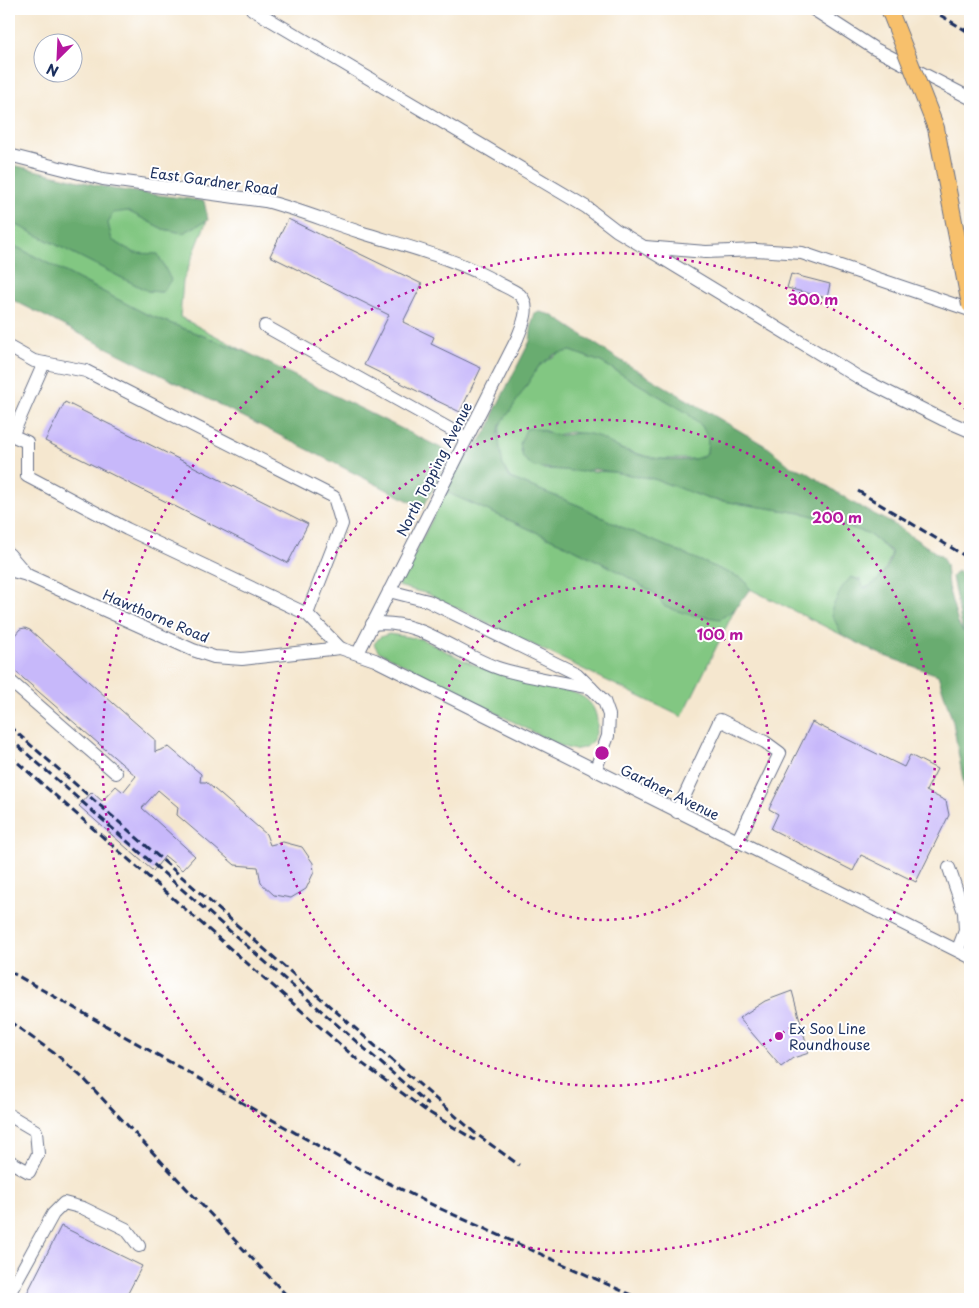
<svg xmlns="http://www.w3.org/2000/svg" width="979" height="1308" viewBox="0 0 979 1308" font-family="'Playpen Sans',sans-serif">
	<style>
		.green { fill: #82c782; stroke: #4e7b70 }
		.forest { fill: #69ac70; stroke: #426e67 }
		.building { fill: #c7b8fa }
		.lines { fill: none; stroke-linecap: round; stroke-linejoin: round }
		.minor-casing { stroke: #676f86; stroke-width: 14 }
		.minor { stroke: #fff; stroke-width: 12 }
		.rail { stroke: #1b2f5e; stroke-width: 3; stroke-dasharray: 8 4; stroke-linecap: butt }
		.major-bridge-casing { stroke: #676f86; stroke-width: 18; stroke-linecap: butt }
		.major-bridge { stroke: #f7c06c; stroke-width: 16 }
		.ring { fill: none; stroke: #b5179e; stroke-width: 2.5; stroke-dasharray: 2.5 5 }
		.poi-dot { fill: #b5179e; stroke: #fff; stroke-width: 2 }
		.labels { text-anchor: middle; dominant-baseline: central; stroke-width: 4; stroke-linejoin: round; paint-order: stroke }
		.street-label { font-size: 14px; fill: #1b2f5e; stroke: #fff }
		.poi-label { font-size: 14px; fill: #1b2f5e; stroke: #fff; text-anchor: start }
		.centre { fill: #b5179e; stroke: #fff; stroke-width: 2.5 }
		.ring-label { font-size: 15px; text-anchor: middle; font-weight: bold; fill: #b5179e; stroke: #fff; stroke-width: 4; stroke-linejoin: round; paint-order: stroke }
	</style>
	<rect width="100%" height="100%" fill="#fff"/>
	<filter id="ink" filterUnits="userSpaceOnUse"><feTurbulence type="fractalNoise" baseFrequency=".02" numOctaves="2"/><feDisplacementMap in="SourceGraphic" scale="10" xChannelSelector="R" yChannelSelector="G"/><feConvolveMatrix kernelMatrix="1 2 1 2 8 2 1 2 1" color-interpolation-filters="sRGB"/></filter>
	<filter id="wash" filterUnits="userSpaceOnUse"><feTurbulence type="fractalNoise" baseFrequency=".0096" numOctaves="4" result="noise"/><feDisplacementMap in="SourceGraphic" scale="20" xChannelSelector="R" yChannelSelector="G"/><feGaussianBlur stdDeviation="1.12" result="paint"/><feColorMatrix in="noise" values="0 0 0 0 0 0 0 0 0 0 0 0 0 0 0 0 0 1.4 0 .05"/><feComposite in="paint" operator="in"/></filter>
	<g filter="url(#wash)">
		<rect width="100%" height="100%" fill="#f5e7cf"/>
		<g class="green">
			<polygon points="128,211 163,229 183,233 207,220 183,281 180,317 248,353 146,314 9,243 9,221 148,291 162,292 135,253 111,240 108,223 113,212"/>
			<path d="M562 351H571L601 362 686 412 702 426 708 438 707 453 697 459H657L621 449 597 436 571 432 555 435 541 429 520 444 523 458 542 469 613 472 654 479 709 499 807 514 867 533 892 553C887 566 879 588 863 587L861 580 851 577C841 589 831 607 837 623 839 627 841 630 842 635L750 589 743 579 621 527 580 506 510 478 503 466 499 450 500 425 539 366Z"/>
			<polygon points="446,492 572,548 616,570 654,593 665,607 698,615 729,614 735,609 682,717 428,594 398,586"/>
			<path d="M389 634 421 639 472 664 567 690C574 693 582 695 588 701 602 714 601 746 578 749 569 751 560 745 552 742L378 651 374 644 380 637Z"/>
		</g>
		<g class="forest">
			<polygon points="9,164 113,189 204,201 208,220 183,233 163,229 128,211 113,213 108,223 112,240 135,253 158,254 171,280 162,292 148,291 9,221"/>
			<polygon points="9,243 146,314 248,353 451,453 423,508 9,298"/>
			<path d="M540 312 552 315 615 357 769 448 791 467 805 471 853 503 895 525 942 557 946 565 948 587 958 623 963 632 952 577 957 571 970 579V821L953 722 938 675 882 655 842 635 832 615V608L843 586 851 577 861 581 863 587 866 588C878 583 893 565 891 551L867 533 807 514 709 499 654 479 613 472 594 469 582 472 534 467 523 458 520 444 526 429C537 426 545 433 556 435 567 436 578 431 590 434 601 436 611 445 621 449 641 457 691 468 707 453L708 438 702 426 686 412 601 362 571 351 555 354 539 366 509 413 500 425 498 435 503 466 510 478 580 506 621 527 743 579 750 589 735 609 720 619 687 614 665 607 654 593 616 570 572 548 446 492C451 482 456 469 463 461 473 449 493 428 494 412L530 341 532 322 535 313Z"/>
		</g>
		<g id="blocks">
			<g class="building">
				<polygon points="288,219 422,284 403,322 434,337 431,344 481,368 460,412 364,365 389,315 270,256"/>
				<polygon points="791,274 830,284 827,298 787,288"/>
				<polygon points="65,402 308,524 288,563 45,441"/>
				<polygon points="25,628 30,630 155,740 155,752 169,747 201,774 200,782 206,782 266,834 270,845 283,842 302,847 313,863 314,872 306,889 291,898 274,895 261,883 258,867 235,865 177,815 178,807 158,790 142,808 195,856 182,870 165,856 153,871 79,806 92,792 102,801 116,786 123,792 136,776 9,666 9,642 20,629"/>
				<polygon points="812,722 904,767 910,755 937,769 926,791 946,801 949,815 916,882 861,855 853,871 771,829 778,814 769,809"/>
				<polygon points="792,991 809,1053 793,1058 781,1067 739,1018 765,1001"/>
				<polygon points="61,1226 142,1266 125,1299 24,1299"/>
			</g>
		</g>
	</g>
	<g filter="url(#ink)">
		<use href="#blocks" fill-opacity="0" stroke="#676f86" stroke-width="1"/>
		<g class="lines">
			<defs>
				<g id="minor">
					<polyline points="252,9 586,207 616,230 858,377 942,419 970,431"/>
					<polyline points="813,9 875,49 970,98"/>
					<path d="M9 155 103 179 265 201C298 209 328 222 360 232 408 247 456 258 500 284 506 287 515 291 520 295 532 307 522 326 517 339L358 653"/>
					<polyline points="645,247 706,252 756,250 802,253 970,310"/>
					<polyline points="265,326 466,438"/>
					<polyline points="9,347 34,361 86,371 334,497 342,524 307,614"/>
					<polyline points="9,434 27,442 27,476 127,529 307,614 340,648"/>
					<polyline points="12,436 44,363"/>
					<polyline points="9,554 27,575"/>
					<polyline points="9,570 27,575 193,650 214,657 242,659 340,648 375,660 970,957"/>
					<polyline points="389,591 428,601 577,674 604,701 609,715 608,736 595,771"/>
					<path d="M372 624C420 617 458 656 501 669 528 677 564 683 591 688"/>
					<polyline points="9,680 116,773"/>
					<polyline points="677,812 720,720 765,742 780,753 737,842"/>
					<polyline points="949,868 964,912 965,931 958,949"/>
					<polyline points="9,1115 36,1131 38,1154 29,1172 9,1161"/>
					<polyline points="9,1294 53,1214 64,1203 83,1208 126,1229 139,1246"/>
				</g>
			</defs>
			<use href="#minor" class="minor-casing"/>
			<use href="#minor" class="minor"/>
			<g class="rail">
				<polyline points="930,9 970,33"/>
				<polyline points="858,491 970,559"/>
				<polyline points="9,726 475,1133 519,1165"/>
				<polyline points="9,738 429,1105"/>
				<polyline points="9,755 359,1061 425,1110 475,1140"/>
				<polyline points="9,971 354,1166 441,1209 640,1299"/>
				<polyline points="9,1021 58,1056 84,1079 290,1299"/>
			</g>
			<defs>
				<polyline id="major-bridge" points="889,9 936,128 970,305"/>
			</defs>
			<use href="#major-bridge" class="major-bridge-casing"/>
			<use href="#major-bridge" class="major-bridge"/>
		</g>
	</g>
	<g class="ring">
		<circle cx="602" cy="753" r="167"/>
		<circle cx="602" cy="753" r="333"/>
		<path d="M968 1094A500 500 0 1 1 968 412"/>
	</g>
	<circle class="poi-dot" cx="779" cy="1036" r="5"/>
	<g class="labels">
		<g class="street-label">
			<text transform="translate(214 181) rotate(8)">East Gardner Road</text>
			<text transform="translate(434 469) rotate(-63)">North Topping Avenue</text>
			<text transform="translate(156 616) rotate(23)">Hawthorne Road</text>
			<text transform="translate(670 792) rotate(26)">Gardner Avenue</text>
		</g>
		<g class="poi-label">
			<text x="789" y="1028">Ex Soo Line<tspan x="789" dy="16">Roundhouse</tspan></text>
		</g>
	</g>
	<circle cx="602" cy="753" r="8" class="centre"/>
	<g class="ring-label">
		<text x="813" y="305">300 m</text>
		<text x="837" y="523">200 m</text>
		<text x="720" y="640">100 m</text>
	</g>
	<rect width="979" height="1308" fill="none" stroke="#fff" stroke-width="30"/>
	<g transform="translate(58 58) rotate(204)"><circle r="24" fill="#ffffff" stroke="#a4acbf"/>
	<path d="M0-4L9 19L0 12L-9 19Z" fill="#b5179e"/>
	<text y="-8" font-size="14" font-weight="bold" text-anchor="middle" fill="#1b2f5e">N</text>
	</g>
</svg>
